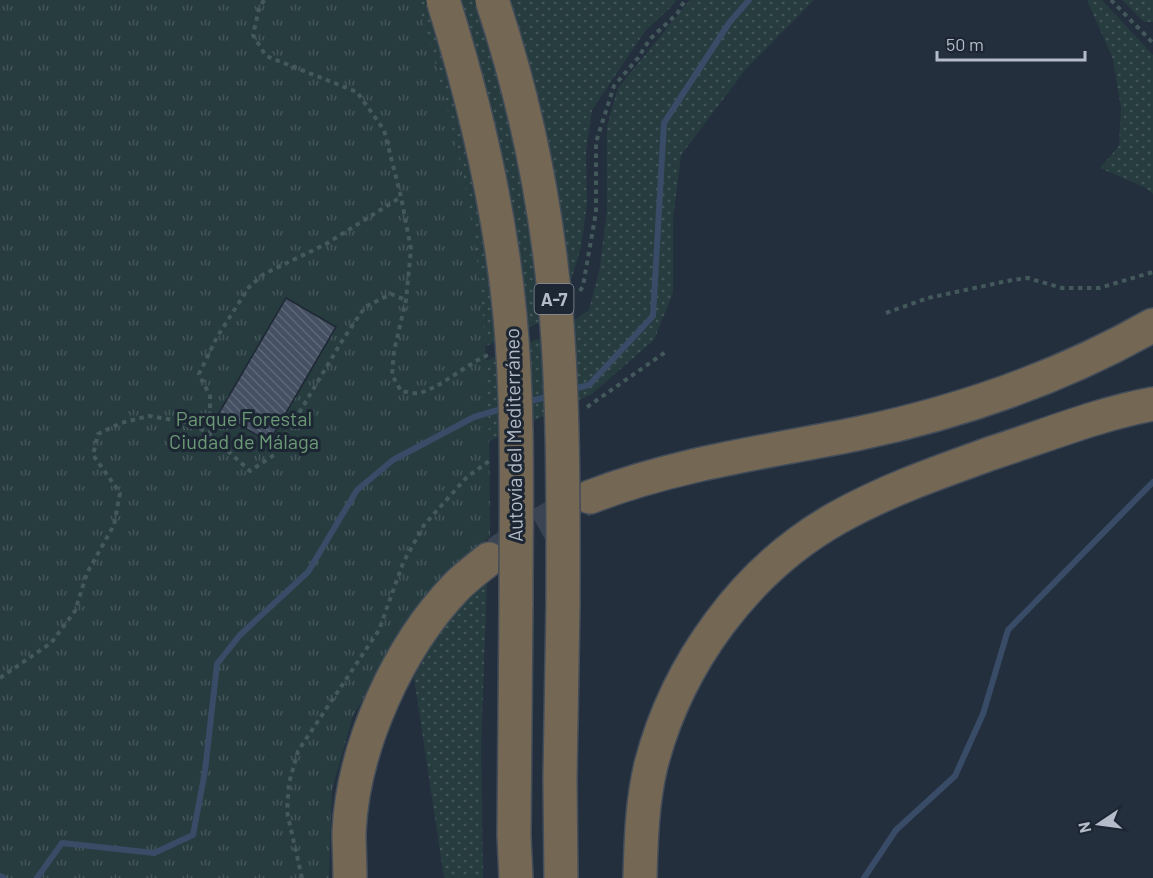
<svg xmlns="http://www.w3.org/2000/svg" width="1153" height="878" viewBox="0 0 1153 878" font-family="Barlow,sans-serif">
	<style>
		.grass { fill: url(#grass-dots) }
		.park { fill: url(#park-tufts) }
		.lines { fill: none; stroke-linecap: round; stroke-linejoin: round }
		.stream { stroke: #394c67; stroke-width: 6 }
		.building { fill: url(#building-back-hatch); stroke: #1f2835; stroke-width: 1.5 }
		.motorway-tunnel { stroke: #3a4453; stroke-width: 33; stroke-dasharray: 33 16; stroke-linecap: butt }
		.motorway-casing { stroke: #434c59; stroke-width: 36 }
		.path { stroke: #44595c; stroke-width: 4; stroke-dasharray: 4.5 4.5; stroke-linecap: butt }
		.motorway { stroke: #746855; stroke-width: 33 }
		.motorway-bridge-casing { stroke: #434c59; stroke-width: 36; stroke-linecap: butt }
		.motorway-bridge { stroke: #746855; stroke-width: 33 }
		.labels { text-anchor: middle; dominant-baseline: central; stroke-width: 6; stroke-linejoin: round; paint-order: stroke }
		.shield { fill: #1d2633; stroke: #878f9c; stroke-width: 1.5 }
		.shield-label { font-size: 18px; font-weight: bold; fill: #b4bcc9 }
		.park-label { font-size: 20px; fill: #6b9a76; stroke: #1d2633 }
		.street-label { font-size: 20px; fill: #b4bcc9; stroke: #1d2633 }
	</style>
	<defs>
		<pattern id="grass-dots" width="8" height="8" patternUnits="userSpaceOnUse" patternTransform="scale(1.5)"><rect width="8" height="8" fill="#263c3f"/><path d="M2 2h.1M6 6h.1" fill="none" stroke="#435659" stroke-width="1.8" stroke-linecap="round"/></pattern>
		<pattern id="park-tufts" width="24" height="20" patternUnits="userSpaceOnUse" patternTransform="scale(1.5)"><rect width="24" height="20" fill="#263c3f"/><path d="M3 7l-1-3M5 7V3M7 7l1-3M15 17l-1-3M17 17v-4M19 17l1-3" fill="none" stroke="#435659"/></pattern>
		<pattern id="building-back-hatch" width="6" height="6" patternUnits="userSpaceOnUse" patternTransform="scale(1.5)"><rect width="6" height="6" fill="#455162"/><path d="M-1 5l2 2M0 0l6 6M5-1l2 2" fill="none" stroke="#5d6877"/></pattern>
	</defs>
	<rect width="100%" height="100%" fill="#242f3e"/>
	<g class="grass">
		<polygon points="276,0 676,0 671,7 645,31 592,110 586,151 587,203 581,247 565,300 543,321 486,346"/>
		<polygon points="690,0 814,0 745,70 681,155 673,218 673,293 654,340 592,394 480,445 0,878 463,370 560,330 589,310 600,267 607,210 607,126 618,88"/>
		<polygon points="1087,0 1102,0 1153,55 1153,194 1146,188 1100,168 1119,146 1121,108 1113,59"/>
		<polygon points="1122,0 1153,0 1153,22 1144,22"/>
		<polygon points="487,583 481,746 483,878 444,878 414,677 433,641 459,608"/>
	</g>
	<path class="park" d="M0 0H417C438 71 458 144 471 217 488 323 490 430 490 536L437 589 400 637 353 716 332 790 329 878H0Z"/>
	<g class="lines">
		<g class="stream">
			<polyline points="569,390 589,385 653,316 664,123 729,23 749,0"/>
			<polyline points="526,402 551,396"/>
			<polyline points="0,876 4,878"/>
			<polyline points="37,878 62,843 154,853 193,835 205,771 217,664 240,635 308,572 357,490 393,460 474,417 505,408"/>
			<polyline points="864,878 896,830 955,776 983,714 1008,630 1153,482"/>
		</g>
	</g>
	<polygon class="building" points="286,298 336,327 269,442 219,413"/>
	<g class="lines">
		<polyline class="motorway-tunnel" points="497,553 536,526 586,499"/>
		<defs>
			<g id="motorway">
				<path d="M590 497C675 464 766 452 856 434 961 412 1060 378 1153 325"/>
				<polyline points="516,603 514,836 516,878"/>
				<path d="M350 878C350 863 349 847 349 832 353 747 398 647 457 586 467 576 478 568 489 559"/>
				<polyline points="561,878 560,779 563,604"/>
				<path d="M640 878C641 841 642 802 651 765 677 664 746 569 837 518 887 490 939 472 992 453 1045 436 1098 414 1153 404"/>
			</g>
		</defs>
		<use href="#motorway" class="motorway-casing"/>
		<g class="path">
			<path d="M264 0 259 9 253 35 266 56 357 92 384 130 401 197 411 249 406 300 394 351 392 375 401 391C407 392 415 394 420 393 443 386 465 365 488 355"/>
			<polyline points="1111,0 1153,43"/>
			<polyline points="580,291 583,286 596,212 596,142 614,86 638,58 650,39 677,14 685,0"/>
			<polyline points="886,313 928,298 1012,280 1028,278 1062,288 1099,288 1153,272"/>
			<polyline points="587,407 667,351"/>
			<polyline points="210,435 210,396 199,374 217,337 249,287 264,274 326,244 401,197"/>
			<polyline points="0,678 51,643 75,611 87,573 114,525 120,493 93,455 98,434 121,423 149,416 192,423 210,435 250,471 274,455 342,341 365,307 391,294 406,300"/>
			<polyline points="302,878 287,812 289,783 298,751 379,630 403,563 424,525 467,477 492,459"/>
		</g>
		<use href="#motorway" class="motorway"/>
		<defs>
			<g id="motorway-bridge">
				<path d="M443 0C475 103 500 209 510 316 519 411 516 507 516 603"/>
				<path d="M492 0C525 100 547 207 556 312 564 409 563 507 563 604"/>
			</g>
		</defs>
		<use href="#motorway-bridge" class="motorway-bridge-casing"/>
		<use href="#motorway-bridge" class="motorway-bridge"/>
	</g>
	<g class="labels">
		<rect class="shield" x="534.5" y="284" width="39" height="30" rx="4.5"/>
		<g class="shield-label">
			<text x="554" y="299">A-7</text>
		</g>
		<g class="park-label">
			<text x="244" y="418">Parque Forestal<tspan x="244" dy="23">Ciudad de Málaga</tspan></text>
		</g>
		<g class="street-label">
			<text transform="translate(513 435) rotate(-91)">Autovía del Mediterráneo</text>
		</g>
	</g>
	<g transform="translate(1099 824) rotate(257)" stroke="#1d2633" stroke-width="4.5" paint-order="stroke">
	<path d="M0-4.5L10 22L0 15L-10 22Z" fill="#b4bcc9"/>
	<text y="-9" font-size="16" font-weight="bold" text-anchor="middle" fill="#b4bcc9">N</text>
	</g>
	<path d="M937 51v9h148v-9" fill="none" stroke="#b4bcc9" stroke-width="3"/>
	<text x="946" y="51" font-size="18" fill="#b4bcc9" stroke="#1d2633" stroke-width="4.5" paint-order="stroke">50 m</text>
</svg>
